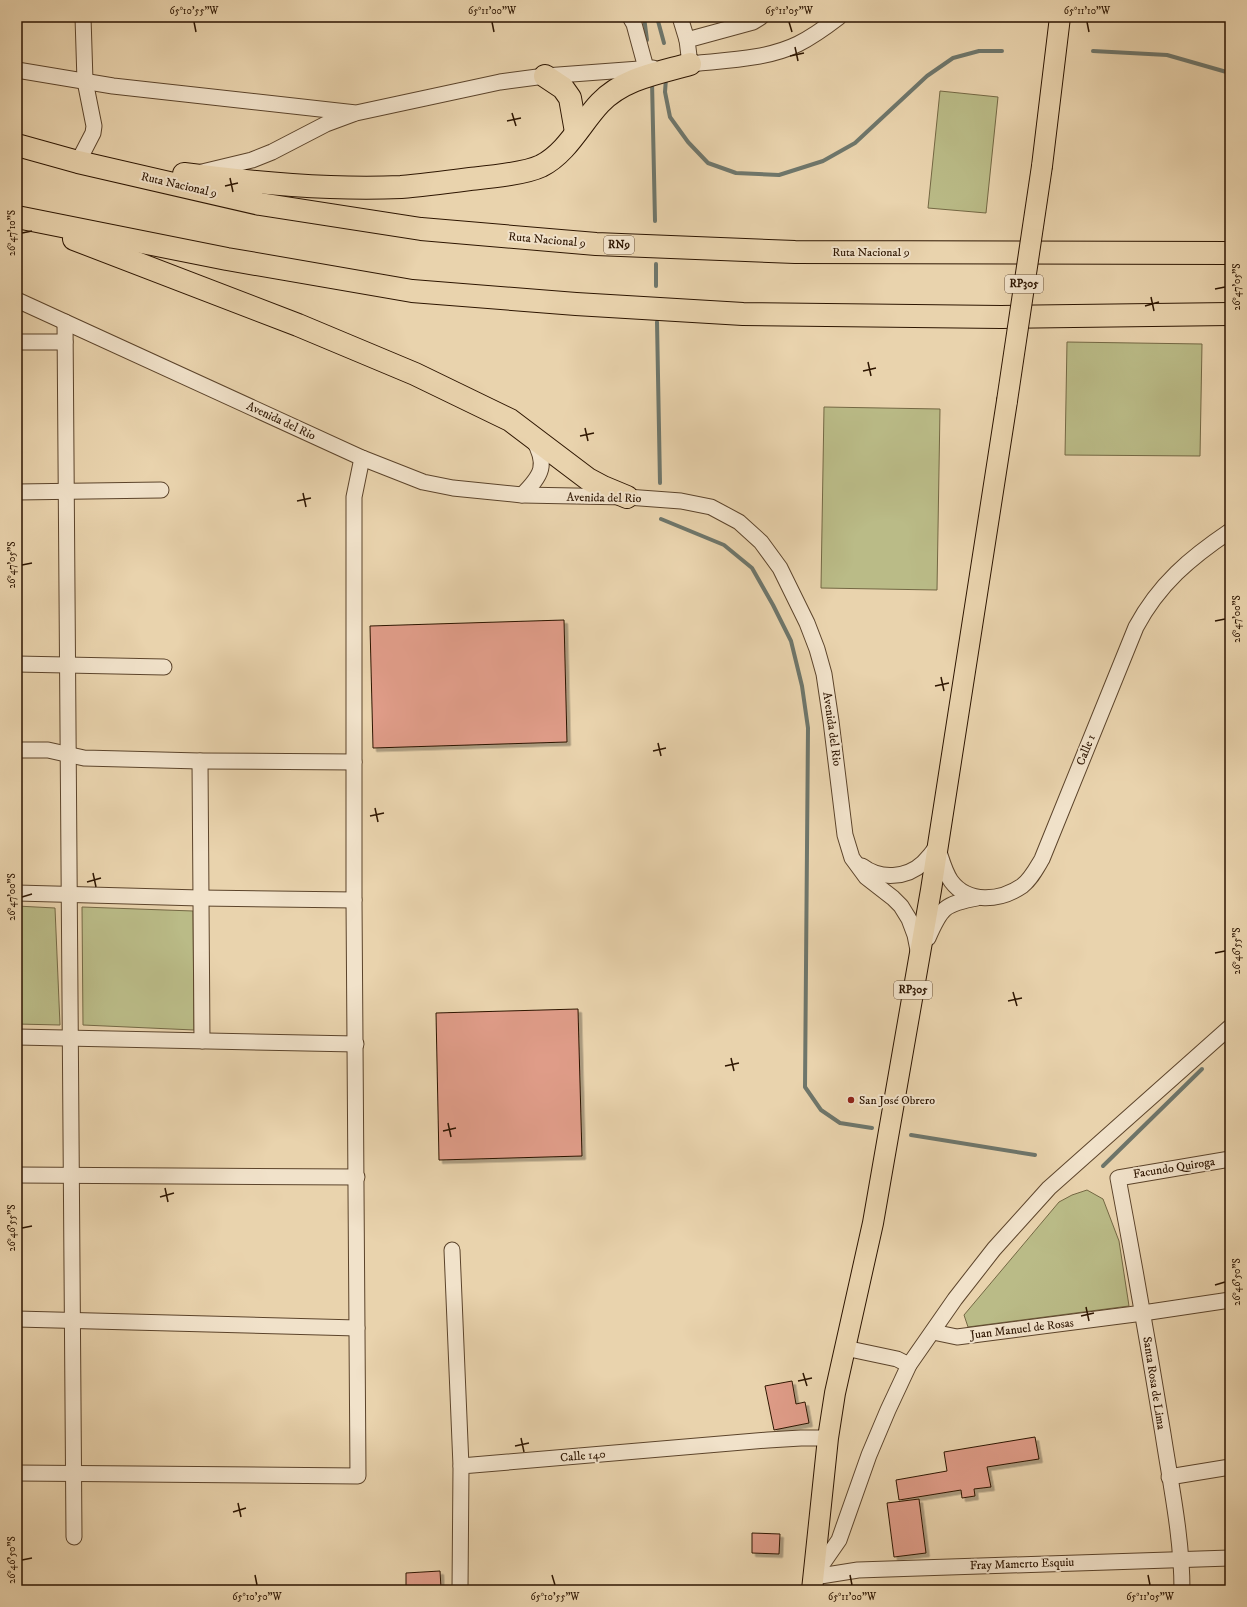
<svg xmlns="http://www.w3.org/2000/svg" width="1247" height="1607" viewBox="0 0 1247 1607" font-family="'IM FELL DW Pica',serif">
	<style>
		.green { fill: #babb87; stroke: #746844 }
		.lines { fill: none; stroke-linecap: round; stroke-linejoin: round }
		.stream { stroke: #6e766b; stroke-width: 4 }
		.building { fill: #df9c88; stroke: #2d1500; filter: url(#shadow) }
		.minor-casing { stroke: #5c442b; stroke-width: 17 }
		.major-casing { stroke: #2d1500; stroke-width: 22 }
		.highway-casing { stroke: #2d1500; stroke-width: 24 }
		.minor { stroke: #f1e2ca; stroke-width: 15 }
		.major { stroke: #e9d3ad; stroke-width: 20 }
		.highway { stroke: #e9d3ad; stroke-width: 22 }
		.major-bridge-casing { stroke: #2d1500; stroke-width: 22; stroke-linecap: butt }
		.major-bridge { stroke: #e9d3ad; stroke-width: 20 }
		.ticks { fill: none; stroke: #2d1500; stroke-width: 1.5 }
		.poi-dot { fill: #8f2418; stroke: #f1e2ca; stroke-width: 1.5 }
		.labels { text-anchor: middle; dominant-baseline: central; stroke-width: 4; stroke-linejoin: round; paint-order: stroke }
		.shield { fill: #f1e2ca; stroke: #68523d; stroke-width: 1 }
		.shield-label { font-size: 11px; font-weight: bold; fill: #2d1500 }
		.street-label { font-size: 12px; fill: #2d1500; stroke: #f1e2ca }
		.poi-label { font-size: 12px; fill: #2d1500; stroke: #f1e2ca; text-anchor: start }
		.neatline { fill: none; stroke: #2d1500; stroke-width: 1.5 }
		.ticks-label { font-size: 10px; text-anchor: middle; fill: #2d1500 }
	</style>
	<defs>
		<filter id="shadow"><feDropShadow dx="3.5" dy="3.5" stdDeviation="0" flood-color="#0004"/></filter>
	</defs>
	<rect width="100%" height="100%" fill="#e9d3ad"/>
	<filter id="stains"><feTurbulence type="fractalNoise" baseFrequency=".005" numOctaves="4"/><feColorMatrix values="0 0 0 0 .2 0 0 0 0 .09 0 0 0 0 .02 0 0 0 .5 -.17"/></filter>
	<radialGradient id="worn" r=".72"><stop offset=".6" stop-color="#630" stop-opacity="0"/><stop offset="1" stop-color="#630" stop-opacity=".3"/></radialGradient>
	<g class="green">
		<polygon points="940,91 998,97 986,213 928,208"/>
		<polygon points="1067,342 1202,344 1200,456 1065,455"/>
		<polygon points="824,407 940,409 937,590 821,588"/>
		<polygon points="17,906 55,908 60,1025 17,1024"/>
		<polygon points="82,907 193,911 194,1030 83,1025"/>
		<polygon points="1087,1190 1103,1199 1119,1241 1129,1306 968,1327 964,1315 1059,1202 1072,1195"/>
	</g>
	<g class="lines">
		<g class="stream">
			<polyline points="644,17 647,40"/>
			<polyline points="655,17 658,21 664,43"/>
			<polyline points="1093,51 1167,55 1230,73"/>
			<polyline points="666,78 665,92 670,117 688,142 708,163 736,173 779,175 823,161 855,143 927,76 953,58 979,51 1002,51"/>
			<polyline points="652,81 655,221"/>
			<polyline points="656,264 656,286"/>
			<polyline points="657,322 660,483"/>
			<polyline points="661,519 724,545 752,568 773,605 791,641 802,686 808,728 805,1087 821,1110 840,1123 872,1128"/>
			<polyline points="911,1135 1035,1155"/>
			<polyline points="1103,1166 1202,1069"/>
		</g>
	</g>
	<g class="building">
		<polygon points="564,620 567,742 373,748 370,626"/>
		<polygon points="578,1009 582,1156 439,1160 436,1013"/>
		<polygon points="792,1381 796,1404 805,1402 809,1423 774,1430 765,1386"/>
		<polygon points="1035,1437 1039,1459 987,1467 991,1487 974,1489 975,1496 962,1498 961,1490 899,1500 896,1480 947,1471 944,1452"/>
		<polygon points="919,1499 926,1553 894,1557 887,1503"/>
		<polygon points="752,1533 780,1534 779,1554 752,1553"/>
		<polygon points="440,1571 441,1588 406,1590 406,1573"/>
	</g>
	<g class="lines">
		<defs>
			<g id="minor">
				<polyline points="630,17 634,24 646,68"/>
				<polyline points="680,17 687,40"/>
				<polyline points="690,64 687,40 753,22 761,17"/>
				<path d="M681 65C719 60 763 61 798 44 812 37 826 27 839 17"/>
				<polyline points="17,70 113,86 356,113 500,82 545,76 653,68"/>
				<polyline points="78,162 93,133 94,126 85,81 83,17"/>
				<polyline points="202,172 252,160 272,152 326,124 353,114"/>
				<polyline points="17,300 362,458 423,482 453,488 522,495 627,497 681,501 711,507 739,522 761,542 780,568 807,623 817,649 824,674 831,721 845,835 852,858 866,877 893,898 901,906 909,919 915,935 918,950"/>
				<polyline points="65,322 74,1537"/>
				<polyline points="17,342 65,342"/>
				<polyline points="17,492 161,490"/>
				<path d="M522 495C542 475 548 465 533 439"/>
				<polyline points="17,664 164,667"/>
				<polyline points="17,750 48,750 84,758 200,761 354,762"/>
				<polyline points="200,761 202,1041"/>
				<path d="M862 866C880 880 907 878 923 863 928 858 933 852 937 846 941 857 944 871 951 881 968 904 1000 901 1022 886 1031 879 1036 869 1042 859L1136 627C1159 584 1190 558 1230 531"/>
				<polyline points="17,893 200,898 354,900"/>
				<path d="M928 938C941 908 944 904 977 898"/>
				<polyline points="17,1037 356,1044"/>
				<polyline points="17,1175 357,1177"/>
				<polyline points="452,1250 461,1466"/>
				<polyline points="17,1319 357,1328"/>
				<polyline points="933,1332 957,1337 1143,1313 1230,1300"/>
				<polyline points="845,1348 897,1359 909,1365"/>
				<polyline points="17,1473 358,1476 354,900 354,497 362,458"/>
				<polyline points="1169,1477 1230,1467"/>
				<polyline points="814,1576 839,1540 869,1455 888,1410 909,1365 955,1299 994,1249 1049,1188 1230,1027"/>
				<polyline points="814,1577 858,1570 1230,1558"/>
				<polyline points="460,1590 461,1466 768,1440 801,1438 828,1438"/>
				<path d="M1182 1590C1182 1538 1171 1486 1163 1434 1149 1348 1134 1263 1118 1178L1230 1159"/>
			</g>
			<g id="major">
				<polyline points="1042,166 1060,17"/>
				<polyline points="812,1590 828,1438 835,1393 873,1223 931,890 1007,401"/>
			</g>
			<g id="highway">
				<polyline points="545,76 563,88 570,98 576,132"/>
				<polyline points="17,145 78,162 260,204 421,229 596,244 795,252 1230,253"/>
				<path d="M184 174C256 183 328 190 401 187 424 185 447 182 470 179 489 177 524 174 541 166 567 153 581 123 600 103 624 78 659 73 690 64"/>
				<polyline points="17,217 227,259 412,291 576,304 743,314 1001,317 1230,314"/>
				<polyline points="74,239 298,325 415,374 510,420 588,479 603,487 627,497"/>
			</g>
		</defs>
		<use href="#minor" class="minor-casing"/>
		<use href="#major" class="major-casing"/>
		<use href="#highway" class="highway-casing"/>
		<use href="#minor" class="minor"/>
		<use href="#major" class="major"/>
		<use href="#highway" class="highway"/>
		<defs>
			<polyline id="major-bridge" points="1007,401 1042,166"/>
		</defs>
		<use href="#major-bridge" class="major-bridge-casing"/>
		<use href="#major-bridge" class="major-bridge"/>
	</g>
	<path class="ticks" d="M194 22 196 32M492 22 494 32M789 22 792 32M1087 22 1089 32M795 47 798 61M790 56 804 53M512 113 516 126M507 121 521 118M230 178 233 192M225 186 238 183M22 233 32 231M1215 289 1225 287M1151 297 1154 311M1145 306 1159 302M868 362 871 376M863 371 876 368M585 428 588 441M580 436 594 433M303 493 306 507M297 501 311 498M22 565 32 563M1215 621 1225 619M941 677 944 691M935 686 949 683M658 743 661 756M653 751 666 748M375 808 378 822M370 816 384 813M93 873 96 887M87 882 101 878M22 897 32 894M1215 953 1225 951M1013 992 1017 1006M1008 1001 1022 998M731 1058 734 1071M725 1066 739 1063M448 1123 451 1137M443 1131 456 1128M165 1188 168 1202M160 1197 174 1193M22 1228 32 1226M1215 1285 1225 1282M1086 1307 1089 1321M1081 1316 1094 1313M803 1373 807 1386M798 1381 812 1378M521 1438 524 1452M515 1446 529 1443M238 1503 241 1517M233 1512 246 1508M22 1560 32 1558M255 1575 257 1585M552 1575 555 1585M850 1575 852 1585M1148 1575 1150 1585"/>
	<circle class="poi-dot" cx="851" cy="1100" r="4"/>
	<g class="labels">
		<g class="shield">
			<rect x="604" y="236" width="30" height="18" rx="3"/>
			<rect x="1005" y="275" width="38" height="18" rx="3"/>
			<rect x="894" y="981" width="38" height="18" rx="3"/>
		</g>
		<g class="shield-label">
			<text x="619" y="245">RN9</text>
			<text x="1024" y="284">RP305</text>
			<text x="913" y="990">RP305</text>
		</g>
		<g class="street-label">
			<text transform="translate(179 185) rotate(13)">Ruta Nacional 9</text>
			<text transform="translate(547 240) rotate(5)">Ruta Nacional 9</text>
			<text x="871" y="252">Ruta Nacional 9</text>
			<text transform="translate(281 421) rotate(25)">Avenida del Rio</text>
			<text transform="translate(604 498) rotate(1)">Avenida del Rio</text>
			<text transform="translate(832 729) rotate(82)">Avenida del Rio</text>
			<text transform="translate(1086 750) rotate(-68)">Calle 1</text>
			<text transform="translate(1174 1168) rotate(-9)">Facundo Quiroga</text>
			<text transform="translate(1022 1329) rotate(-7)">Juan Manuel de Rosas</text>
			<text transform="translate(1154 1383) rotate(81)">Santa Rosa de Lima</text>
			<text transform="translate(583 1456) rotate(-5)">Calle 140</text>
			<text transform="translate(1022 1564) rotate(-2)">Fray Mamerto Esquiu</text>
		</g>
		<g class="poi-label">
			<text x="859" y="1100">San José Obrero</text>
		</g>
	</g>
	<rect width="1247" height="1607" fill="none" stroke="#e9d3ad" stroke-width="44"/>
	<rect x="22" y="22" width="1203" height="1563" class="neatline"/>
	<g class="ticks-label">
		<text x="194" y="14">65°10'55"W</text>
		<text x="492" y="14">65°11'00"W</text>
		<text x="789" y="14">65°11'05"W</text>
		<text x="1087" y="14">65°11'10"W</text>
		<text transform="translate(11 233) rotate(-90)" y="4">26°47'10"S</text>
		<text transform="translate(1236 287) rotate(-90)" y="4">26°47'05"S</text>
		<text transform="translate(11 565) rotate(-90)" y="4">26°47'05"S</text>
		<text transform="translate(1236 619) rotate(-90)" y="4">26°47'00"S</text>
		<text transform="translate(11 897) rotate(-90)" y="4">26°47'00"S</text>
		<text transform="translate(1236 951) rotate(-90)" y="4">26°46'55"S</text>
		<text transform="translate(11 1228) rotate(-90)" y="4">26°46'55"S</text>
		<text transform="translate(1236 1282) rotate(-90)" y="4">26°46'50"S</text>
		<text transform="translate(11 1560) rotate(-90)" y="4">26°46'50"S</text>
		<text x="257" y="1600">65°10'50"W</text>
		<text x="555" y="1600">65°10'55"W</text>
		<text x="852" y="1600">65°11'00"W</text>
		<text x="1150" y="1600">65°11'05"W</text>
	</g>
	<rect width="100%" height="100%" filter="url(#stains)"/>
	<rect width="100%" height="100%" fill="url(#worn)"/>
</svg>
